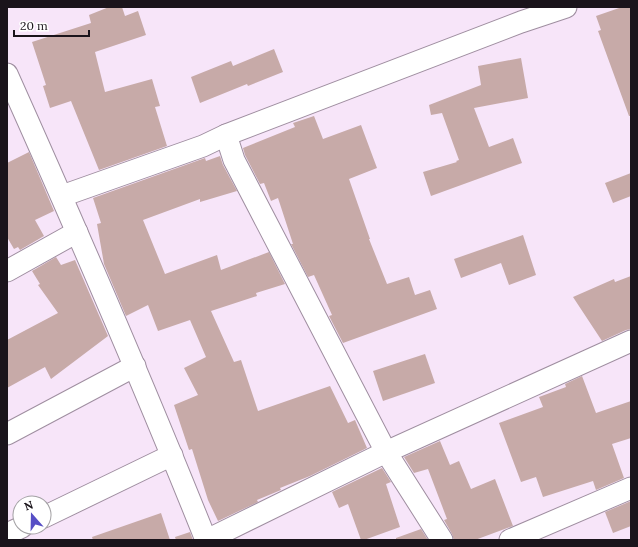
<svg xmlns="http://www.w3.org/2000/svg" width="638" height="547" viewBox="0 0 638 547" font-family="Lora,serif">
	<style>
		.building { fill: #c7aaa8 }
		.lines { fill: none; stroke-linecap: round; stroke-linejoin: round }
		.street-casing { stroke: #9f8ea0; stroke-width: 23 }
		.street { stroke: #fff; stroke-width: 21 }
	</style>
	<rect width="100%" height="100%" fill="#f7e5f9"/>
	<g class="building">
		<polygon points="109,7 122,7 125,16 138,11 146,35 95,52 105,92 152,79 160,106 155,107 167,146 99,170 71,101 50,108 43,86 46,85 32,42 91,23 89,15"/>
		<polygon points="622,7 631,7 631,116 629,116 598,31 601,30 596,16"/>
		<polygon points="274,49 283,72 248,86 247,84 200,103 191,77 231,61 233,66"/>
		<polygon points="521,58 528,98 474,108 489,147 513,138 522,163 431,196 423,172 457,162 456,161 459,160 442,113 431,115 429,105 481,85 478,66"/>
		<polygon points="314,116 323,139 361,125 377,168 349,179 370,239 369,239 387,284 409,277 415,295 430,290 437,309 343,343 329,316 332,315 314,275 308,277 291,244 293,244 278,198 271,201 264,183 260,184 245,155 243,148 295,127 293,123"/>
		<polygon points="29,152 54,211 35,220 44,236 20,250 18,247 14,249 7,237 7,163"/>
		<polygon points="220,156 223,165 237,191 200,202 200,199 143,220 165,274 217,255 221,270 269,252 285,284 256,293 257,296 211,311 234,362 241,360 258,411 330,386 348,423 355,420 367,448 310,476 280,488 281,490 257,500 258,502 218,521 208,500 192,449 189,450 174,405 198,395 184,368 206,357 190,320 158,331 148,305 126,316 104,264 97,224 101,223 93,198 205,158 206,161"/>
		<polygon points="631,173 631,196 613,203 605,183"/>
		<polygon points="523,235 536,275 509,285 501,263 461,278 454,259"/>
		<polygon points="56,257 61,265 75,260 108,336 51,379 45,367 7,388 7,340 58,313 38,285 40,284 32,271"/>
		<polygon points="631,276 631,329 626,330 602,341 573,297 614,279 615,282"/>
		<polygon points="425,354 435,383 383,401 373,371"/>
		<polygon points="582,376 596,413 631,401 631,438 612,444 624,478 596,490 593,481 543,497 536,477 521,482 499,423 543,407 539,397 566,387 565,384"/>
		<polygon points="440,441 450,465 459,461 471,489 495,479 513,526 475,540 454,540 452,534 444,520 447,519 428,469 414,473 404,457"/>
		<polygon points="382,468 391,482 386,484 400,527 364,540 361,540 348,504 339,508 332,492"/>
		<polygon points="631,501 631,526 613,533 605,512"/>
		<polygon points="161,513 170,540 93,540 92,537"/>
		<polygon points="421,529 428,540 396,540 396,538"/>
		<polygon points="190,532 193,540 176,540 175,537"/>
	</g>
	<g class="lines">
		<defs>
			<g id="street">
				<path d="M7 74C76 228 143 383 206 540"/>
				<polyline points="226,135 234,160 386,452 631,341"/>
				<polyline points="62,196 203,146 226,135 521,22 566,7"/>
				<polyline points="7,271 77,232"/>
				<polyline points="7,434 135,366"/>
				<polyline points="44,517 172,455"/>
				<polyline points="7,534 22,527"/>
				<polyline points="207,540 386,452 442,540"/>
				<polyline points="510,540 631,488"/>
			</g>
		</defs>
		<use href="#street" class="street-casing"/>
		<use href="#street" class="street"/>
	</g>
	<rect width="638" height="547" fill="none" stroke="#1a141b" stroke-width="16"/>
	<g transform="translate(32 515) rotate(340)"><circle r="19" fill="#ffffff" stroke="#a3a1a4"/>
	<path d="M0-3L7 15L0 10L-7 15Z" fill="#564ec5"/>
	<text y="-6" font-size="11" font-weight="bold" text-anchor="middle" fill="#1a141b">N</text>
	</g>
	<path d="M14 30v6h75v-6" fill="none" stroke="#1a141b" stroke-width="2"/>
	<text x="20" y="30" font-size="12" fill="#1a141b" stroke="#ffffff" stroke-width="3" paint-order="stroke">20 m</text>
</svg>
